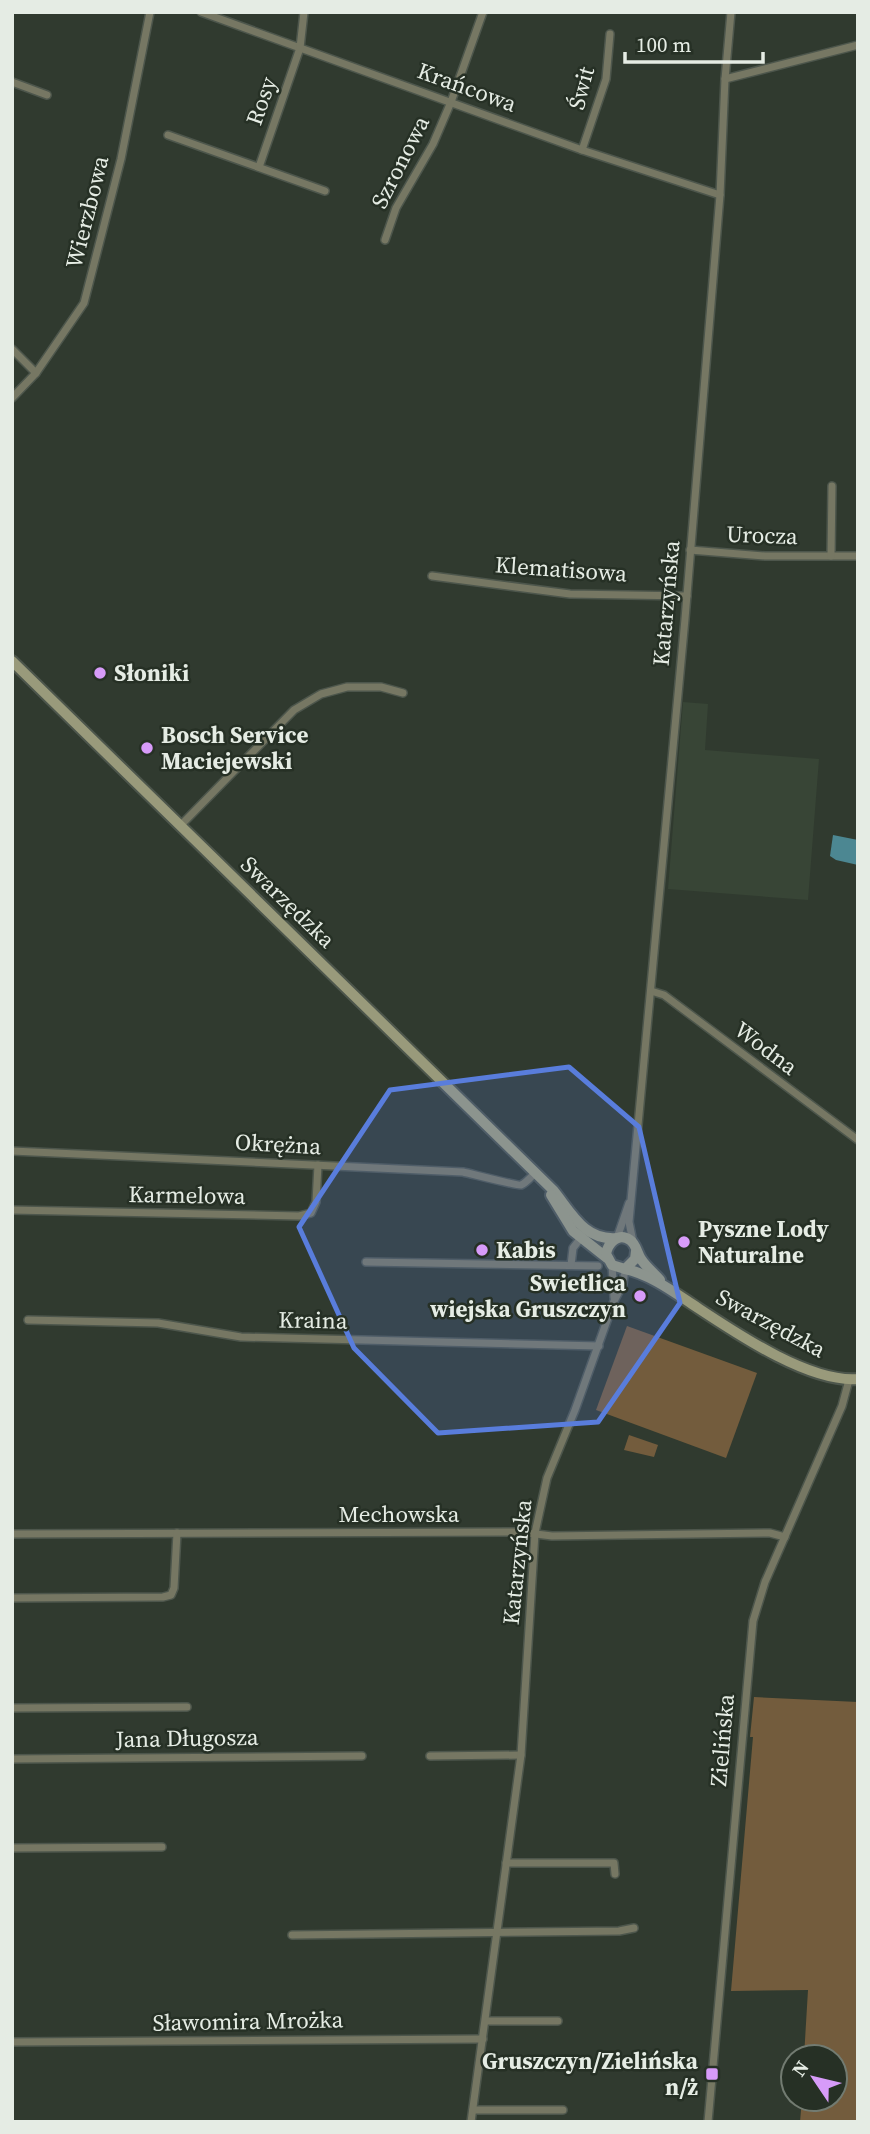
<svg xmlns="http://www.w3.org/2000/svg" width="870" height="2134" viewBox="0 0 870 2134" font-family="'Source Serif 4',serif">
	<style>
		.built { fill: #384536 }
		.green { fill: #735c3d }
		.water { fill: #4c8792 }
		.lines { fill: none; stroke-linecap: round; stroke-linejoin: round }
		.street-casing { stroke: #4d564c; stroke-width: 10 }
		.secondary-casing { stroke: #4d564c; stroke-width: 14 }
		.street { stroke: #767763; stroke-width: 7 }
		.secondary { stroke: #999a7b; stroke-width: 10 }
		.marked { fill: #597ddc; fill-opacity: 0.2; stroke: #597ddc; stroke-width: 5; stroke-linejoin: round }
		.poi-dot { fill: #d79bf9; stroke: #263025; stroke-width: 2.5 }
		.labels { text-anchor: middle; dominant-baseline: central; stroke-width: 5; stroke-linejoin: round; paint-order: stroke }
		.street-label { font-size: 23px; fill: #e5ece4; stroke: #263025 }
		.poi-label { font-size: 23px; font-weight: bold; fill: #e5ece4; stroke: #263025; text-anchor: start }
	</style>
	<rect width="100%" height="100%" fill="#303a2f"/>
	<polygon class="built" points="683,702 708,704 705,750 819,759 808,900 668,889"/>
	<g class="green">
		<polygon points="627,1326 757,1373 726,1458 596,1410"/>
		<polygon points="629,1435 658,1445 654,1457 624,1450"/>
		<polygon points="754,1697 858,1702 858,2122 800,2122 802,2099 835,2099 835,2057 804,2057 808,1990 731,1991 753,1737 750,1737"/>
	</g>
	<polygon class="water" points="833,835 858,840 858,865 836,860 830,856"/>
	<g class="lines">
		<defs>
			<g id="street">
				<polyline points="201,12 582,150 720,195"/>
				<polyline points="725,79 858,45"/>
				<polyline points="12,82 47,95"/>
				<polyline points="168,135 325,191"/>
				<polyline points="582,150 606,79 610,34"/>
				<polyline points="259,167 300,48 304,12"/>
				<polyline points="385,240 396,208 433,144 451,102 483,12"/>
				<polyline points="12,349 36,373"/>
				<polyline points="12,398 36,373 84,303 121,159 150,12"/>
				<polyline points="690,550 765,556 858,556"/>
				<polyline points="831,556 832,486"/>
				<polyline points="432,576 570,594 687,596"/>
				<polyline points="181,825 294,710 321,694 347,687 381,687 403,693"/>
				<polyline points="651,991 664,995 858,1140"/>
				<path d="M12 1151 463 1172C472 1174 518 1186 521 1185 526 1183 531 1177 535 1173"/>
				<polyline points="12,1210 299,1216 311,1213 316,1202 318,1165"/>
				<polyline points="617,1238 629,1203"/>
				<polyline points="633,1242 629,1222 685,619 720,195 725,79 731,12"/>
				<polyline points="366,1262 598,1266"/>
				<polyline points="571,1265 573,1248 584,1234"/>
				<polyline points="612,1265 614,1297"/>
				<polyline points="28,1320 158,1323 241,1337 599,1346"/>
				<polyline points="12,1534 520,1532 552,1536 770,1533 785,1537"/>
				<polyline points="12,1598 163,1597 171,1595 174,1588 177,1533"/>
				<polyline points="12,1708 187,1707"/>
				<polyline points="430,1756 521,1755"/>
				<polyline points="12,1759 362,1756"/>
				<polyline points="12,1848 162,1847"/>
				<polyline points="506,1863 614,1863 615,1874"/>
				<polyline points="292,1935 619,1931 634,1928"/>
				<polyline points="486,2021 558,2021"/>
				<polyline points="12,2042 483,2039"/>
				<polyline points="473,2110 563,2110"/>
				<polyline points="471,2122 521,1755 535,1533 547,1478 575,1410 614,1301 623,1284 625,1269"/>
				<polyline points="708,2122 753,1621 765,1582 842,1406 849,1380"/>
			</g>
			<g id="secondary">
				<path d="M12 661 553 1190C571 1212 584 1241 617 1238"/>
				<polyline points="551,1195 573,1231 607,1258"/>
				<path d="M636 1251 635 1259 625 1269 612 1265 606 1254C608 1243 618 1232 630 1240 636 1244 637 1253 641 1259 646 1267 654 1273 660 1280"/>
				<path d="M625 1269C649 1274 671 1290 692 1304 733 1331 808 1383 858 1379"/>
			</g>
		</defs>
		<use href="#street" class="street-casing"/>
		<use href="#secondary" class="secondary-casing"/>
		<use href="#street" class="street"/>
		<use href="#secondary" class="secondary"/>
	</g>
	<path class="marked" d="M569 1067 639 1127 680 1303 598 1422 438 1433 354 1348 299 1227 390 1090Z"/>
	<g class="poi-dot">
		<circle cx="100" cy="673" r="7"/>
		<circle cx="147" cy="748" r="7"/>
		<circle cx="684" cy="1242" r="7"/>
		<circle cx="482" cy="1250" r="7"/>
		<circle cx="640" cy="1296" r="7"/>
		<rect x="705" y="2067" width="14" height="14" rx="3.5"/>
	</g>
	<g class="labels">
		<g class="street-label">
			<text transform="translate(467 87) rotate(20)">Krańcowa</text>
			<text transform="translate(581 88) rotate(-75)">Świt</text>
			<text transform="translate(261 101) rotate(-71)">Rosy</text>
			<text transform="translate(400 162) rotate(-63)">Szronowa</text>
			<text transform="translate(87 212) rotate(-76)">Wierzbowa</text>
			<text transform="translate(762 535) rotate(2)">Urocza</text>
			<text transform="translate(561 569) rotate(4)">Klematisowa</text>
			<text transform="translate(666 603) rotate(-85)">Katarzyńska</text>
			<text transform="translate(288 902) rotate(44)">Swarzędzka</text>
			<text transform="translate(766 1048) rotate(37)">Wodna</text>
			<text transform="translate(278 1144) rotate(3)">Okrężna</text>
			<text transform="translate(187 1195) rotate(1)">Karmelowa</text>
			<text transform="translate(313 1320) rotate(1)">Kraina</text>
			<text transform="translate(771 1323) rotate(28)">Swarzędzka</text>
			<text x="399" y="1514">Mechowska</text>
			<text transform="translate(517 1562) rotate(-84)">Katarzyńska</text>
			<text transform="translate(187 1738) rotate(-1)">Jana Długosza</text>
			<text transform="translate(722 1740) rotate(-85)">Zielińska</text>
			<text transform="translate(248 2021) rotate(-1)">Sławomira Mrożka</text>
		</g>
		<g class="poi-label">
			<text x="114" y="673">Słoniki</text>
			<text x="161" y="735">Bosch Service<tspan x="161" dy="26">Maciejewski</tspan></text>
			<text x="698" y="1229">Pyszne Lody<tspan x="698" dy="26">Naturalne</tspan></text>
			<text x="496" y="1250">Kabis</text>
			<text x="626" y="1283" text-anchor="end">Swietlica<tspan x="626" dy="26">wiejska Gruszczyn</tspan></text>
			<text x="698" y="2061" text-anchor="end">Gruszczyn/Zielińska<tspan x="698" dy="26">n/ż</tspan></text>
		</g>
	</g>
	<rect width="870" height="2134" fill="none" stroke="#e5ece4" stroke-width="28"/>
	<g transform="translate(814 2078) rotate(305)"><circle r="33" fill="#263025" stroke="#727b71" stroke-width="2"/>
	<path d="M0-5L12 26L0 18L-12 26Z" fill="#d79bf9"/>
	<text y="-10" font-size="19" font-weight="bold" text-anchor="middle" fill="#e5ece4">N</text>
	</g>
	<path d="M625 52v10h138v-10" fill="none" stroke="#e5ece4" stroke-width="3.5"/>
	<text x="636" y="52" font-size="21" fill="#e5ece4" stroke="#263025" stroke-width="5" paint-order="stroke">100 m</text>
</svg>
